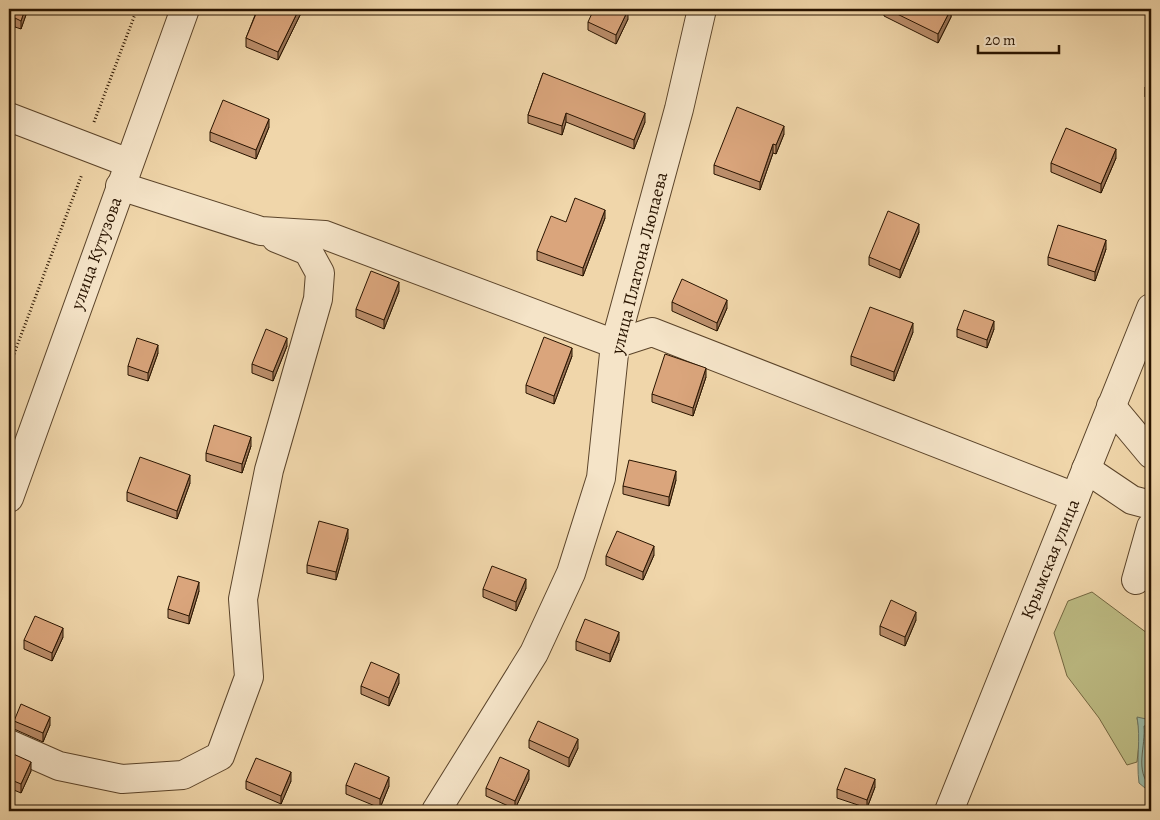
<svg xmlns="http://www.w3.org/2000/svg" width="1160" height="820" viewBox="0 0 1160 820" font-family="Alegreya,serif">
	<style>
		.green { fill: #bebd85; stroke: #746842 }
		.water { fill: #9bb9a6; stroke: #6d7764 }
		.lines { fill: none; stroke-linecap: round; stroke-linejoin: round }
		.shore { stroke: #626653; stroke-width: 1 }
		.minor-casing { stroke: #5b442a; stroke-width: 30 }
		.path { stroke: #291400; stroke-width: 3; stroke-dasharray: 1 2.5; stroke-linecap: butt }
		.minor { stroke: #f5e4c8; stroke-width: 28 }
		.wall { fill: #bb8e6b; stroke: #291400 }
		.shaded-wall { fill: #997457; stroke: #291400 }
		.building { fill: #daa57c; stroke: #291400 }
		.labels { text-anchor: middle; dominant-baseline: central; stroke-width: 4; stroke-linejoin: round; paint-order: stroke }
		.street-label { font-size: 18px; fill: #291400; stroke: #f5e4c8 }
	</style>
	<rect width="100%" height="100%" fill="#f0d6aa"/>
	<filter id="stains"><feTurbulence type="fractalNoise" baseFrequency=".004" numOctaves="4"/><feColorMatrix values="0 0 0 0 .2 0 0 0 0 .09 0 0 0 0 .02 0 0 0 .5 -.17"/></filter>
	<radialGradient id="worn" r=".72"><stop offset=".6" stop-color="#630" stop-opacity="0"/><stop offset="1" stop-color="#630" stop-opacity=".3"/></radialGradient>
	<polygon class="green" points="1092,592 1151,636 1151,720 1137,718 1140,734 1137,762 1127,765 1099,718 1067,676 1054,633 1068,601"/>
	<path class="water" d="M1137 717 1151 720V793L1139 783C1136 760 1141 739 1137 717Z"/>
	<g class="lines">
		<path class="shore" d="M1151 725 1144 726C1146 746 1134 771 1151 787"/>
		<defs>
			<g id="minor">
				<polyline points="9,117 129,163"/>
				<polyline points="120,186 261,231 325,235 615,344 652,332 1075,497"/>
				<polyline points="1111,406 1151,454"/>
				<polyline points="1086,469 1132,500 1151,505"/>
				<polyline points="9,498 185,9"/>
				<polyline points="1136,580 1151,527"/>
				<polyline points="9,744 59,766 122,779 183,775 220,756 249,677 243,599 269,470 318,299 320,273 308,251 276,238"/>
				<polyline points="436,811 534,653 571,573 601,478 615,344 679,109 702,9"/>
				<polyline points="949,811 1151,308"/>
			</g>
		</defs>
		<use href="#minor" class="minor-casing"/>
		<g class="path">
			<polyline points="94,122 137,9"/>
			<polyline points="9,367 82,174"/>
		</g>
		<use href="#minor" class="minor"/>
	</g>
	<g class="wall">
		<polygon points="9,9 28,9 21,29 15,27"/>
		<polygon points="254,9 303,9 278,60 246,47 246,38 257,10"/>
		<polygon points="884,9 951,9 951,17 938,43 884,16"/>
		<polygon points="628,19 616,44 588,30 588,22"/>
		<polygon points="1151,72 1151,99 1145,97 1145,88"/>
		<polygon points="543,73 645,122 634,149 566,122 562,135 528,123 528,115"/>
		<polygon points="269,127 256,159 210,141 210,132"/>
		<polygon points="784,134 776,154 773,153 760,190 714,174 714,165"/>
		<polygon points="1116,158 1101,193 1051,172 1051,163"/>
		<polygon points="605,218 583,276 537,260 537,251 566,222"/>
		<polygon points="919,232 900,278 869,265 869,257"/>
		<polygon points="1106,249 1095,281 1048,265 1048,257"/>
		<polygon points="399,291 384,329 356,317 356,309"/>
		<polygon points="672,302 727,308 717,331 672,311"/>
		<polygon points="957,329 994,329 987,348 957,337"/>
		<polygon points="913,332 894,381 851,365 851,356"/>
		<polygon points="287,346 273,381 252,373 252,364"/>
		<polygon points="158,353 148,381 128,375 128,366"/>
		<polygon points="572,356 554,404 526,393 526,385"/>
		<polygon points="706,377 693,416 652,402 652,394"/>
		<polygon points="251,446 242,473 206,461 206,453"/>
		<polygon points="676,480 669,506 623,494 623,486"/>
		<polygon points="190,483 177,519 127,501 127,492"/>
		<polygon points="348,538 336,580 307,573 307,565"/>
		<polygon points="654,555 643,580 606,565 606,556"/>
		<polygon points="526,588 516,611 483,597 483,589"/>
		<polygon points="199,591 189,624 168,618 168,609"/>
		<polygon points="916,620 905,646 880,635 880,626"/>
		<polygon points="63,637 52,661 24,649 24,640"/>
		<polygon points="619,640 610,662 576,650 576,641"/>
		<polygon points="399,683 389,706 361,694 361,686"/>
		<polygon points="14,721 50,725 43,742 14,729"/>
		<polygon points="529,740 578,748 569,767 529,748"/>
		<polygon points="9,752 31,771 21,793 9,788"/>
		<polygon points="529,779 515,809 486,796 486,788"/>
		<polygon points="246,781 291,781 281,804 246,789"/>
		<polygon points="346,785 389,786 380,808 346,794"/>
		<polygon points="875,787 867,808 837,798 837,789"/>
	</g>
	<g class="shaded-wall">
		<polygon points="25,9 28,9 21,29 21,21"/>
		<polygon points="299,9 303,9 278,60 278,52"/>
		<polygon points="951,9 951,17 938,43 938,34"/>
		<polygon points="628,10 628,19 616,44 616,35"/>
		<polygon points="15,18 15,27 9,44 9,36"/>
		<polygon points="566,113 566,122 562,135 562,126"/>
		<polygon points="645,113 645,122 634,149 634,140"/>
		<polygon points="269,119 269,127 256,159 256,150"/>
		<polygon points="784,126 784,134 776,154 776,145"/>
		<polygon points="773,144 773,153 760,190 760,182"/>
		<polygon points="1116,149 1116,158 1101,193 1101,184"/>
		<polygon points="605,210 605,218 583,276 583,268"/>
		<polygon points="919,224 919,232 900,278 900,270"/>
		<polygon points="1106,240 1106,249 1095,281 1095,272"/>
		<polygon points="399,282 399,291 384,329 384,320"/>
		<polygon points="727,300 727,308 717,331 717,323"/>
		<polygon points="994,321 994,329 987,348 987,340"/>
		<polygon points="913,323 913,332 894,381 894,372"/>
		<polygon points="287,338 287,346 273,381 273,372"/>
		<polygon points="158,345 158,353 148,381 148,373"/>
		<polygon points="572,348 572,356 554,404 554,396"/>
		<polygon points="706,368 706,377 693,416 693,408"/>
		<polygon points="251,437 251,446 242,473 242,464"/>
		<polygon points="676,471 676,480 669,506 669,497"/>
		<polygon points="190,475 190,483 177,519 177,511"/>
		<polygon points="348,529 348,538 336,580 336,572"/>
		<polygon points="654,546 654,555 643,580 643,572"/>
		<polygon points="526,579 526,588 516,611 516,602"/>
		<polygon points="199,582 199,591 189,624 189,616"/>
		<polygon points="916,612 916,620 905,646 905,637"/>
		<polygon points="63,628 63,637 52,661 52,653"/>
		<polygon points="619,632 619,640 610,662 610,654"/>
		<polygon points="399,674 399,683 389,706 389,698"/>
		<polygon points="50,717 50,725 43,742 43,733"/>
		<polygon points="578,739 578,748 569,767 569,758"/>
		<polygon points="31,762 31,771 21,793 21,784"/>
		<polygon points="529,770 529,779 515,809 515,801"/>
		<polygon points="291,772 291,781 281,804 281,796"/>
		<polygon points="389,777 389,786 380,808 380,799"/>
		<polygon points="875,779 875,787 867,808 867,800"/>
	</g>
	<g class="building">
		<polygon points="9,9 25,9 21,21 15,18 9,36"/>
		<polygon points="258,9 299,9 278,52 246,38"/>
		<polygon points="594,9 625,9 628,10 616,35 588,22"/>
		<polygon points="887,9 951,9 938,34"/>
		<polygon points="1151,72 1151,91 1145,88"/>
		<polygon points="543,73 645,113 634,140 566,113 562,126 528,115"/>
		<polygon points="223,100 269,119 256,150 210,132"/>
		<polygon points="737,107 784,126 776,145 773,144 760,182 714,165"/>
		<polygon points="1066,128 1116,149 1101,184 1051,163"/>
		<polygon points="575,198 605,210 583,268 537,251 551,216 566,222"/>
		<polygon points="888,211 919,224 900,270 869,257"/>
		<polygon points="1058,225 1106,240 1095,272 1048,257"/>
		<polygon points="371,271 399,282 384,320 356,309"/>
		<polygon points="682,279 727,300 717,323 672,302"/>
		<polygon points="870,307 913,323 894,372 851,356"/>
		<polygon points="964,310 994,321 987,340 957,329"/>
		<polygon points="266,329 287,338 273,372 252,364"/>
		<polygon points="544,337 572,348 554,396 526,385"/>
		<polygon points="137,338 158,345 148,373 128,366"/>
		<polygon points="665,354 706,368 693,408 652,394"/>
		<polygon points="214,425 251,437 242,464 206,453"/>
		<polygon points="140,457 190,475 177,511 127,492"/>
		<polygon points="629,460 676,471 669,497 623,486"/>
		<polygon points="319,521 348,529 336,572 307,565"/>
		<polygon points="617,531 654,546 643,572 606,556"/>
		<polygon points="492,566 526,579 516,602 483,589"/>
		<polygon points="178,576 199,582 189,616 168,609"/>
		<polygon points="891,600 916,612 905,637 880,626"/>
		<polygon points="35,616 63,628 52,653 24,640"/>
		<polygon points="585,619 619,632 610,654 576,641"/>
		<polygon points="371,662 399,674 389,698 361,686"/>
		<polygon points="21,704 50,717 43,733 14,721"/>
		<polygon points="538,721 578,739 569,758 529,740"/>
		<polygon points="9,752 31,762 21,784 9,779"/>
		<polygon points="500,757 529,770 515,801 486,788"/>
		<polygon points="256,758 291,772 281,796 246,781"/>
		<polygon points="355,763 389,777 380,799 346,785"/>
		<polygon points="845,768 875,779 867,800 837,789"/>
	</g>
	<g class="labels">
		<g class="street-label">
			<text transform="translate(96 253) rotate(-70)">улица Кутузова</text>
			<text transform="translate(639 263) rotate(-76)">улица Платона Люпаева</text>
			<text transform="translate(1050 559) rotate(-68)">Крымская улица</text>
		</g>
	</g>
	<rect width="1160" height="820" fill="none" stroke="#f0d6aa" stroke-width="30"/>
	<rect x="10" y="10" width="1140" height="800" fill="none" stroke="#291400" stroke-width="2.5"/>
	<rect x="15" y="15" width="1130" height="790" fill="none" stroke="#291400"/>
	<path d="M978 45v8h81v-8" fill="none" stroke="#291400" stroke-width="2.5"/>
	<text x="985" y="45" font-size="15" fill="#291400" stroke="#f5e4c8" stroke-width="4" paint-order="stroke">20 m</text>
	<rect width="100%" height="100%" filter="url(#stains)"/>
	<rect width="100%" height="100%" fill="url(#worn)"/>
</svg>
